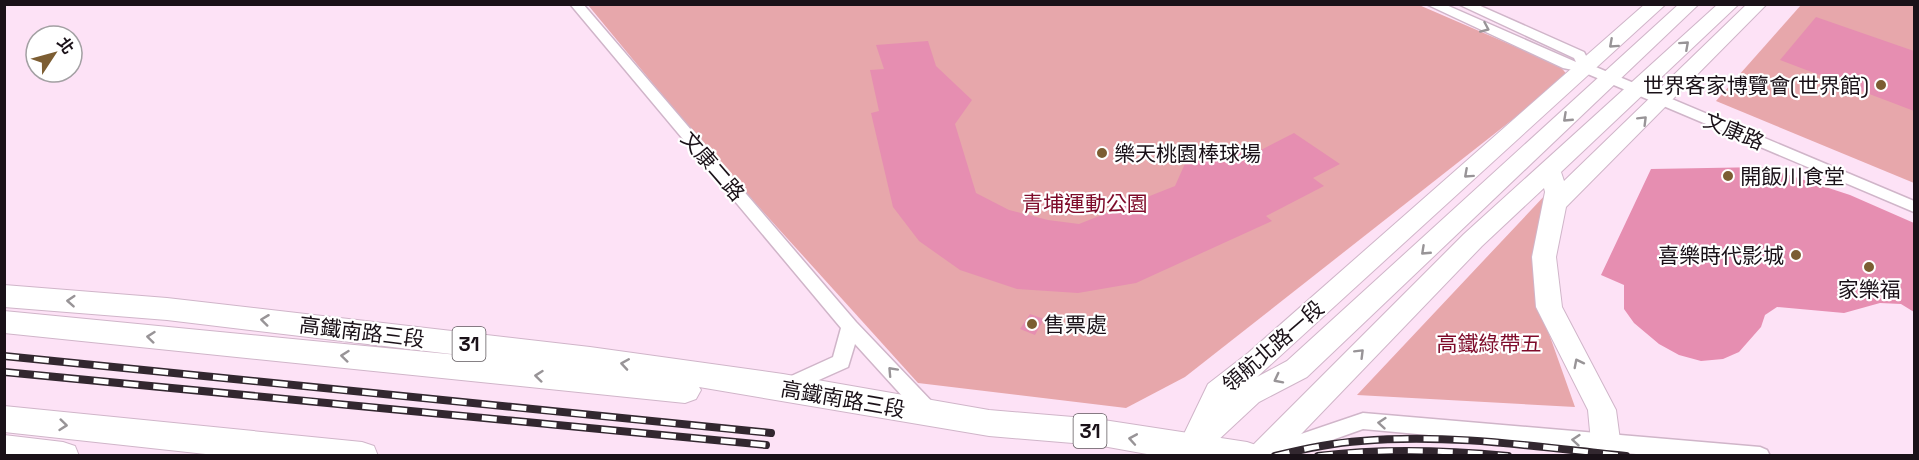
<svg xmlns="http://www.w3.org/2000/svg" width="1919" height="460" viewBox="0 0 1919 460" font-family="'Space Grotesk','Noto Sans TC',sans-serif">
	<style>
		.green { fill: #e7a7ab }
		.building { fill: #e68eb1 }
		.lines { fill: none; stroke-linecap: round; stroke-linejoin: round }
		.street-casing { stroke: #d0b5c9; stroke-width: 3 }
		.secondary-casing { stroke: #d0b5c9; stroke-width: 2 }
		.primary-casing { stroke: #d0b5c9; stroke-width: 2 }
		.street { fill: #fff; fill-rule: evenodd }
		.secondary { fill: #fff; fill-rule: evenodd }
		.primary { fill: #fff; fill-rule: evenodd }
		.rail-casing { stroke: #32272f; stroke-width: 8 }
		.rail { stroke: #fff; stroke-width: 5; stroke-dasharray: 15; stroke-linecap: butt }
		.oneway { stroke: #989497 }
		.poi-dot { fill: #7c5d32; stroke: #fff; stroke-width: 2 }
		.labels { text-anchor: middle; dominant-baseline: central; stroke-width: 4.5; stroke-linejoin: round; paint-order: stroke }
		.shield { fill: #fff; stroke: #5f585d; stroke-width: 1.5 }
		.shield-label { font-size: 20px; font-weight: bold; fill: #1a1118 }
		.poi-label { font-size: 21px; fill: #1a1118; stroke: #fff; text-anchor: start }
		.street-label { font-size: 21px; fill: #1a1118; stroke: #fff }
		.park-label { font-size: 21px; fill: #7e0b2a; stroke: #fff }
	</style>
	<rect width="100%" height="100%" fill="#fde2f6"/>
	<g class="green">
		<polygon points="588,5 1419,5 1560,66 1568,76 1185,377 1126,408 918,383 711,154"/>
		<polygon points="1801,5 1914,5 1914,183 1716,101"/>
		<polygon points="1548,192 1542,314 1575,407 1357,395"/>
	</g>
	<g class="building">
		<polygon points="1816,17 1914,51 1914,111 1780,60"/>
		<polygon points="928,41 936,66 972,100 955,124 976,193 1009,210 1048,220 1079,224 1175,186 1187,159 1259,151 1294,133 1340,164 1313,178 1324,186 1266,216 1272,221 1136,283 1078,293 1017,289 960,270 919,241 893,207 871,113 879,111 870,70 884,69 876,45"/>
		<polygon points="1764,167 1850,195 1914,223 1914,312 1901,304 1880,303 1844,313 1777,307 1765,315 1761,327 1739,352 1723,359 1701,361 1679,355 1659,344 1634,323 1624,309 1624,285 1601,275 1651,169"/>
		<polygon points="1030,314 1044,319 1035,335 1020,329"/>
	</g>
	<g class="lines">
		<defs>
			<g id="street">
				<polygon points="570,4 583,4 856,322 938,408 941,414 938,420 931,422 924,420 855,344 848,367 792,392 785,395 778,392 775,387 778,382 833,357 841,328"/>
				<polygon points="1426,4 1444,4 1576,62 1574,58 1458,4 1476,4 1584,52 1591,65 1914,201 1914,212 1583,72 1563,68"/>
				<polygon points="1363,413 1760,447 1767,450 1770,456 1658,456 1363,429 1287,456 1257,454 1260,448"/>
			</g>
			<g id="secondary">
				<polygon points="1645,4 1666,4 1257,377 1287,361 1679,4 1699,4 1307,377 1259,402 1201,456 1167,456 1171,447 1183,436 1208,384 1248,353"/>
				<polygon points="1718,4 1739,4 1561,172 1564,181 1747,4 1767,4 1566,207 1556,257 1562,307 1616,410 1620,440 1628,456 1598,456 1591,442 1588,410 1536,307 1532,257 1545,192 1544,188 1482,246 1280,456 1247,456 1251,447 1464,234"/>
			</g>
			<g id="primary">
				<polygon points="4,285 167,298 590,347 783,374 989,410 1097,419 1247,442 1259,446 1263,456 1158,456 1097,445 989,436 699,387 701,390 696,399 685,403 4,333 4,311 468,356 167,320 4,307"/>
				<polygon points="4,406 362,442 374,446 378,456 224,456 4,432"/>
				<polygon points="4,435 63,442 75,446 79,456 4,456"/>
			</g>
		</defs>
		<use href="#street" class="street-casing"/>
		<use href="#secondary" class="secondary-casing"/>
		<use href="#primary" class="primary-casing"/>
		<use href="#street" class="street"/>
		<use href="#secondary" class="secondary"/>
		<use href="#primary" class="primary"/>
		<defs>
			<g id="rail">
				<polyline points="4,356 771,433"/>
				<polyline points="4,372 766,445"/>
				<path d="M1275 456C1303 449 1332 443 1361 441 1449 433 1538 447 1626 456"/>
				<path d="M1318 456C1382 448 1444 450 1508 456"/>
			</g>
		</defs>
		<use href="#rail" class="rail-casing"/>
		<use href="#rail" class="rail"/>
	</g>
	<defs><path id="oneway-chevron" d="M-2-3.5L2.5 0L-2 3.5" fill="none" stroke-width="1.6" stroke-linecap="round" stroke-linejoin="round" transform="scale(1.5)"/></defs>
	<g class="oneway">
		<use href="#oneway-chevron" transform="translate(1485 28) rotate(24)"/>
		<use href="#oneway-chevron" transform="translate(1613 44) rotate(138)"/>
		<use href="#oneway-chevron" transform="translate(1685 45) rotate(-42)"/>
		<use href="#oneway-chevron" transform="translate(1567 118) rotate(137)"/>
		<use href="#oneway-chevron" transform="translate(1643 120) rotate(-45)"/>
		<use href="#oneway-chevron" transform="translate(1468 174) rotate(138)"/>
		<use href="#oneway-chevron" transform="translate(1425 251) rotate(137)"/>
		<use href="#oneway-chevron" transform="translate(71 301) rotate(-176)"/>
		<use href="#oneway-chevron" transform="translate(265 320) rotate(-173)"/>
		<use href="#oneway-chevron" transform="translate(151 337) rotate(-174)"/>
		<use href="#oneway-chevron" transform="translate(1360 353) rotate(-45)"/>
		<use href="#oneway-chevron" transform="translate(345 356) rotate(-174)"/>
		<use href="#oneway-chevron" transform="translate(1578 363) rotate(-117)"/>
		<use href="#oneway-chevron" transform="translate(625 364) rotate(-171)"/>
		<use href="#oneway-chevron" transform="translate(892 371) rotate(-133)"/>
		<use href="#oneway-chevron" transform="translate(539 376) rotate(-174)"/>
		<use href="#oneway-chevron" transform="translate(1278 379) rotate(153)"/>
		<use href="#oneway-chevron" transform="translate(1382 423) rotate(-175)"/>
		<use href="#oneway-chevron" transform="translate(63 425) rotate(6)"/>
		<use href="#oneway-chevron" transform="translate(1133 439) rotate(-170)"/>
		<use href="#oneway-chevron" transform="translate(1576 440) rotate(-175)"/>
	</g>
	<g class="poi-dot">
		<circle cx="1881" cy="85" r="6"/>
		<circle cx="1102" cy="153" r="6"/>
		<circle cx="1728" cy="176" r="6"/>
		<circle cx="1796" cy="255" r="6"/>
		<circle cx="1869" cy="267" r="6"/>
		<circle cx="1032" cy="324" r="6"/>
	</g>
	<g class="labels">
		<g class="shield">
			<rect x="452.5" y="327" width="33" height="34" rx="4.5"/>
			<rect x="1073.5" y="414" width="33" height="34" rx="4.5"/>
		</g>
		<g class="shield-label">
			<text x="469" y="344">31</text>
			<text x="1090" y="431">31</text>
		</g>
		<g class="poi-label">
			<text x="1869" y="85" text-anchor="end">世界客家博覽會(世界館)</text>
			<text x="1114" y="153">樂天桃園棒球場</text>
			<text x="1740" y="176">開飯川食堂</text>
			<text x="1784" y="255" text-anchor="end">喜樂時代影城</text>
			<text x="1869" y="289" text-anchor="middle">家樂福</text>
			<text x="1044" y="324">售票處</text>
		</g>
		<g class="street-label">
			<text transform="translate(1734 131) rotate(23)">文康路</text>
			<text transform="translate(713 166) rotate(49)">文康二路</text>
			<text transform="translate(362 332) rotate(7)">高鐵南路三段</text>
			<text transform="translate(1273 346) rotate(-41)">領航北路一段</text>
			<text transform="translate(843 399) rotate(10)">高鐵南路三段</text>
		</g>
		<g class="park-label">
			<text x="1085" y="203">青埔運動公園</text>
			<text x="1489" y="343">高鐵綠帶五</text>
		</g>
	</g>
	<rect width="1919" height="460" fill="none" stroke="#1a1118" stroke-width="12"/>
	<g transform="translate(54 54) rotate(54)"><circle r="28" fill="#ffffff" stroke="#a3a0a3" stroke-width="1.5"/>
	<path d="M0-4.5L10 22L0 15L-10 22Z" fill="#7c5d32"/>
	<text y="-9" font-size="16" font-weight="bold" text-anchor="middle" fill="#1a1118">北</text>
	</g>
</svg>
